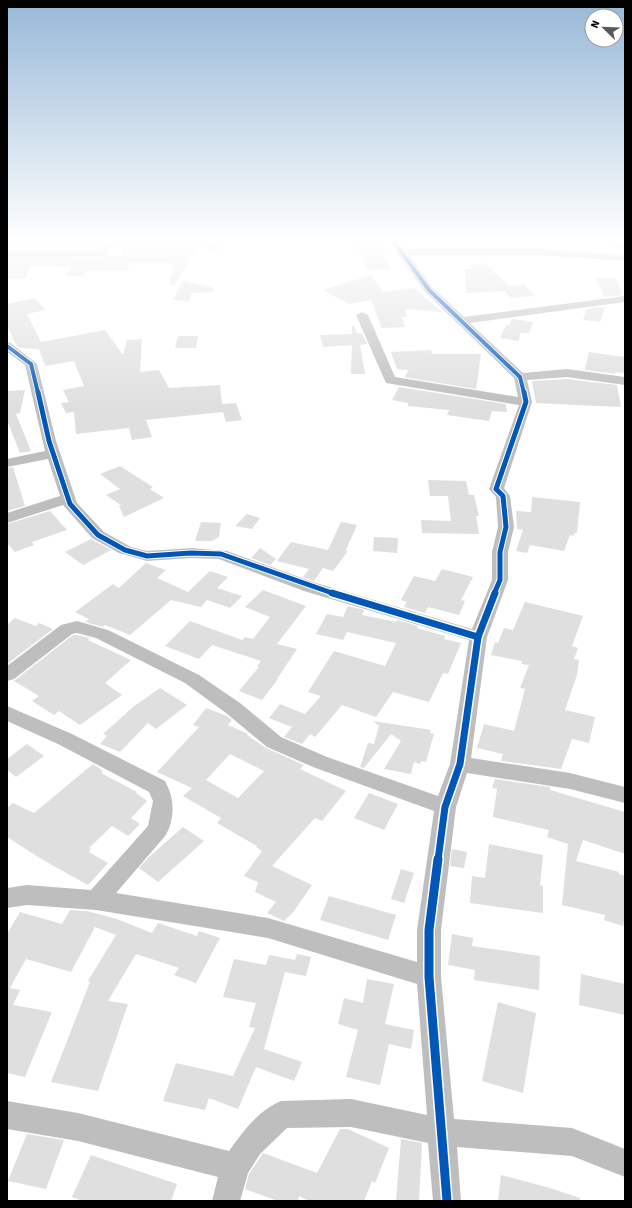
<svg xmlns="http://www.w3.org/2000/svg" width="632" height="1208" viewBox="0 0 632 1208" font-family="'Source Sans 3',sans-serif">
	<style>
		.building { fill: #dfdfdf; fill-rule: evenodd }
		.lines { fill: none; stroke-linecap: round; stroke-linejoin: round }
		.minor { fill: #bebebe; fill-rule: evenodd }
		.cycleway-far3-casing { stroke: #fff; stroke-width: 5.5 }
		.cycleway-far2-casing { stroke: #fff; stroke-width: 7 }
		.cycleway-far1-casing { stroke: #fff; stroke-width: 10 }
		.cycleway-casing { stroke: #fff; stroke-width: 12 }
		.cycleway-far3 { stroke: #0057b8; stroke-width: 4 }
		.cycleway-far2 { stroke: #0057b8; stroke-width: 5 }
		.cycleway-far1 { stroke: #0057b8; stroke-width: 7 }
		.cycleway { stroke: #0057b8; stroke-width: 9 }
	</style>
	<rect width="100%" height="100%" fill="#fff"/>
	<g class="building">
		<polygon points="7,239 99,239 95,249 7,250"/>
		<polygon points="130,239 196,239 194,245 198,245 174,286 169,283 175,265 167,264 168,263 130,263 127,271 87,270 83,276 65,276 72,267 30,266 26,278 7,279 7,258 122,256 123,245 127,245"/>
		<polygon points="352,239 378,239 385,252 386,258 387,258 390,269 368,270"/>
		<polygon points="485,263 509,286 525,285 535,296 510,298 505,291 466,293 465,269 473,269 469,265"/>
		<polygon points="371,275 383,292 414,288 442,312 405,309 407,317 402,317 405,327 382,328 371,300 349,304 323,290"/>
		<polygon points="596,278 616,278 622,295 604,297"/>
		<polygon points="183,281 214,288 214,292 191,293 189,301 173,300"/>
		<polygon points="35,298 45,310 27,314 41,342 105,330 123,355 127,340 142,339 140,372 159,370 169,388 220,385 222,404 236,403 242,420 226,422 223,412 146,420 152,437 132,440 129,428 76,434 74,412 66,413 61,403 69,402 63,390 84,386 74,361 45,366 39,349 20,348 16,345 7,326 7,304"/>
		<polygon points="598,307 605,308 600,322 583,320 587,309"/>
		<polygon points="512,319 533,322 529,333 520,333 519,341 500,338 506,325 509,325"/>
		<polygon points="352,326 354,326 357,333 362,333 367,344 360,345 365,374 351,374 352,345 323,347 320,335 352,334"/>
		<polygon points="178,336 198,336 196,348 175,348"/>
		<polygon points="431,350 432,354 481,354 476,389 404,377 409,370 397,369 391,352"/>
		<polygon points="589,352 625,357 625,373 615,372 615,374 585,370"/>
		<polygon points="567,379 617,385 621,407 536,403 532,381"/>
		<polygon points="399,387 506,404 507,412 492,411 489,421 447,415 449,410 408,406 408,403 392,400"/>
		<polygon points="25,390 20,413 16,414 31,451 20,453 7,420 7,391"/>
		<polygon points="120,466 153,487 150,489 164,498 124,517 119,506 121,505 106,495 120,489 100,474"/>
		<polygon points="13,467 25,506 7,511 7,468"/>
		<polygon points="428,480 466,481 469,495 474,495 479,516 476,516 479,534 422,533 421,520 451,521 448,496 430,496"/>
		<polygon points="532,497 580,502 577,533 575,533 574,536 570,535 564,551 530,545 527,553 516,551 523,530 517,529 516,511 531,512"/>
		<polygon points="50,511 67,530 32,542 34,545 15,552 7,543 7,524"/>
		<polygon points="247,514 260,518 252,529 235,526"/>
		<polygon points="201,522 221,523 219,537 212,541 195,541"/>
		<polygon points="341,522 357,525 346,550 348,551 333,571 323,568 314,581 303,577 309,569 277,561 291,542 328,550"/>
		<polygon points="374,537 398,538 397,553 373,551"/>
		<polygon points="91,539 111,550 83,565 65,552"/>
		<polygon points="260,548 276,559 270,565 251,558"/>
		<polygon points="146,563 166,570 157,578 188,592 210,571 228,577 217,588 242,596 230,608 207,600 201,607 171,600 130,635 105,625 103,627 85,622 89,619 75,612 113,584 119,588"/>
		<polygon points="442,569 473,577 461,600 465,601 459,615 428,607 425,613 404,607 407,602 401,600 414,576 435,581"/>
		<polygon points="263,590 306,606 277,644 297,649 277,679 278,679 262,700 239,691 259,667 257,666 261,661 212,645 199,659 165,646 190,621 242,640 245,637 253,639 270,617 245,607"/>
		<polygon points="525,602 583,616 572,646 578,648 574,659 579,660 577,675 565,710 595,717 589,743 572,739 561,769 501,761 503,754 477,748 484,724 514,731 525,689 520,688 529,665 521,664 522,661 491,655 495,642 498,643 504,628 513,630"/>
		<polygon points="348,606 364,610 362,615 396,622 397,620 418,626 417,628 445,636 444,639 461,643 448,674 443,673 429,702 393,692 376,717 342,705 315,737 310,734 302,744 284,737 292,727 269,718 280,704 305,714 321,696 308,692 334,651 385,666 396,643 347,632 343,640 316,634 327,614 343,617"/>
		<polygon points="15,618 36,626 39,623 53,629 7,664 7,625"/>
		<polygon points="73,635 77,635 90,638 88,640 131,660 105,683 122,695 80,725 59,711 54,715 32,701 39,696 14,681"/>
		<polygon points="160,688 187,705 156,729 148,723 120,752 100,744 107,736 103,734 133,707"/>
		<path d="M206 708 227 716 232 720 228 725 248 734 247 735 266 748 304 765 300 769 346 791 322 821 315 818 272 866 312 885 294 911 284 921 267 913 276 902 255 892 258 882 244 876 262 851 256 847 257 846 217 823 221 818 183 796 192 788 157 772 199 727 193 725ZM230 754 264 771 238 798 206 780Z"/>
		<polygon points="373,721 431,730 430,733 434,734 426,762 421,761 420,764 414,762 411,774 384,769 401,741 391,734 364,768 360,767 368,743 374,744 379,726"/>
		<polygon points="27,744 44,756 16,777 7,770 7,759"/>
		<polygon points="93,764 103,771 101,773 137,792 136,793 147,801 131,818 140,824 128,836 112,826 89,848 91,849 89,852 108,863 88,885 43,860 7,837 7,808 13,803 34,813"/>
		<polygon points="495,779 550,787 550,790 625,812 625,854 583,840 576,861 619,872 619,874 625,876 625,915 623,926 604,920 605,915 562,905 568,844 547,837 549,830 493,817 497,789 492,788"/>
		<polygon points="369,793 398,804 384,830 354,818"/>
		<polygon points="183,827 204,841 158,882 139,868 148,858"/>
		<polygon points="489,844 543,855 540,885 543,886 543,913 470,903 472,876 485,878"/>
		<polygon points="452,849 467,852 464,868 450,866"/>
		<polygon points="401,869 414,873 404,903 391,899"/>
		<polygon points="329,896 396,915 388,940 320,920"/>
		<polygon points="70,910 87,911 117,919 152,933 158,923 197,936 199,931 220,938 196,983 174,975 179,968 136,954 108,1001 128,1004 98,1091 51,1082 90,982 88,981 116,935 95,927 71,972 26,959 10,988 20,990 13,1005 52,1012 25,1077 7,1073 7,934 20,912 62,924"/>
		<polygon points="452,934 473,938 472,946 540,956 539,990 474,980 475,970 448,965"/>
		<polygon points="297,954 311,957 306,976 285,972 264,1049 302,1062 294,1081 256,1067 238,1109 209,1098 205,1110 163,1101 176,1063 233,1076 255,1028 249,1027 256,1003 223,997 234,959 266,965 269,955 295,960"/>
		<polygon points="581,974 625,984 625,1015 579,1005"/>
		<polygon points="367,979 394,984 385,1024 414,1030 411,1049 389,1044 380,1085 346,1077 358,1030 338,1024 344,998 363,1003"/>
		<polygon points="498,1002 536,1013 523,1093 482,1081"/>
		<polygon points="340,1129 348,1129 389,1148 375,1183 372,1181 364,1201 309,1201 299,1196 298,1201 278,1201 245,1189 249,1174 263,1153 317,1173"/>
		<polygon points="27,1134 64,1140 46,1189 8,1181"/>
		<polygon points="401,1139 422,1143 419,1201 396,1201"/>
		<polygon points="91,1155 177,1184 171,1201 82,1201 72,1197"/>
		<polygon points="501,1175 550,1188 580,1198 580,1201 498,1201"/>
	</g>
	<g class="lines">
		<g class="minor">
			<polygon points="107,239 117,239 107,255 103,256 7,257 7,251 100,250"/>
			<polygon points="204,239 214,239 218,249 217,251 209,251"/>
			<path d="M387 239H397L404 249H541L625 255V261L541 255H409L433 288 464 317 625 296V302L470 323 523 373 567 369 625 377V385L567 377 527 380 532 402 504 488 510 496 514 527 508 552V580L487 637 471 758 570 773 625 787V803L570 789 467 773 456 807 441 930V977L454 1119 572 1128 625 1149V1177L572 1156 457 1147 461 1201H433L428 1143 351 1127 287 1128 260 1154 248 1173 240 1201H212L218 1177 78 1141 7 1129V1101L78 1113 229 1151C242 1132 259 1110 281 1101L351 1099 427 1115 417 984 268 938 96 910 27 905 7 908V888L27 885 91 890 148 826 153 801 149 792 58 744 7 721V706L72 734 165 781C175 799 175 817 166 835L116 893 268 918 417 962V930L434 811 313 767 267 747 226 713 185 683 96 638 77 633 72 634 14 679 7 681V666L61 625 77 621 108 630 199 675 240 703 281 737 327 757 438 796 450 764 469 640 304 591 219 559 191 558 147 561 119 553 92 538 63 505 7 523V513L60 496 48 459 7 467V459L45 451 25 365 7 352V342L11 343 37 364 56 441 77 503 104 532 131 547 147 551 191 548 227 551 316 583 472 629 492 580V552L498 527 496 497 489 489 519 405 386 383 356 315 362 312 368 315 395 377 518 397 514 378 425 292Z"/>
			<polygon points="611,239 621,239 623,247 621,249 615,249"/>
		</g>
		<defs>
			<g id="cycleway-far3">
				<polyline points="392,239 429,290 520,377 524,393"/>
				<polyline points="7,346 31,364 38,393"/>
			</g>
			<g id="cycleway-far2">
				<polyline points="38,392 49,441 70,504 98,535 125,550 147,556 191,553 221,554 335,594"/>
				<polyline points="494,594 500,580 500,552 506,527 503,496 496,489 526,402 524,392"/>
			</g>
			<g id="cycleway-far1">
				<polyline points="332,593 478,637"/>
				<polyline points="438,860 445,807 460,764 478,637 495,593"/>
			</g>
			<polyline id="cycleway" points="438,859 429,930 429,977 447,1201"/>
		</defs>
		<use href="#cycleway-far3" class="cycleway-far3-casing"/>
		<use href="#cycleway-far2" class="cycleway-far2-casing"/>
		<use href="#cycleway-far1" class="cycleway-far1-casing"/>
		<use href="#cycleway" class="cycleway-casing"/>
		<use href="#cycleway-far3" class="cycleway-far3"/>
		<use href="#cycleway-far2" class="cycleway-far2"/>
		<use href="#cycleway-far1" class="cycleway-far1"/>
		<use href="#cycleway" class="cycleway"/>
	</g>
	<linearGradient id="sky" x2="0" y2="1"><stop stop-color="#97b8d7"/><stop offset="0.59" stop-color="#fff"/><stop offset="1" stop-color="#fff" stop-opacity="0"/></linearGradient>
	<rect width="632" height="408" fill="url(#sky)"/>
	<rect width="632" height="1208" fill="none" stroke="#000000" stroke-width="16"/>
	<g transform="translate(604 28) rotate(293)"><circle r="19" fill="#ffffff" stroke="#999999"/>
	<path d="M0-3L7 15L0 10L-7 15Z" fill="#595959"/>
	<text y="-6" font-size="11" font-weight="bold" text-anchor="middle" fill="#000000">N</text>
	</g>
</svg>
